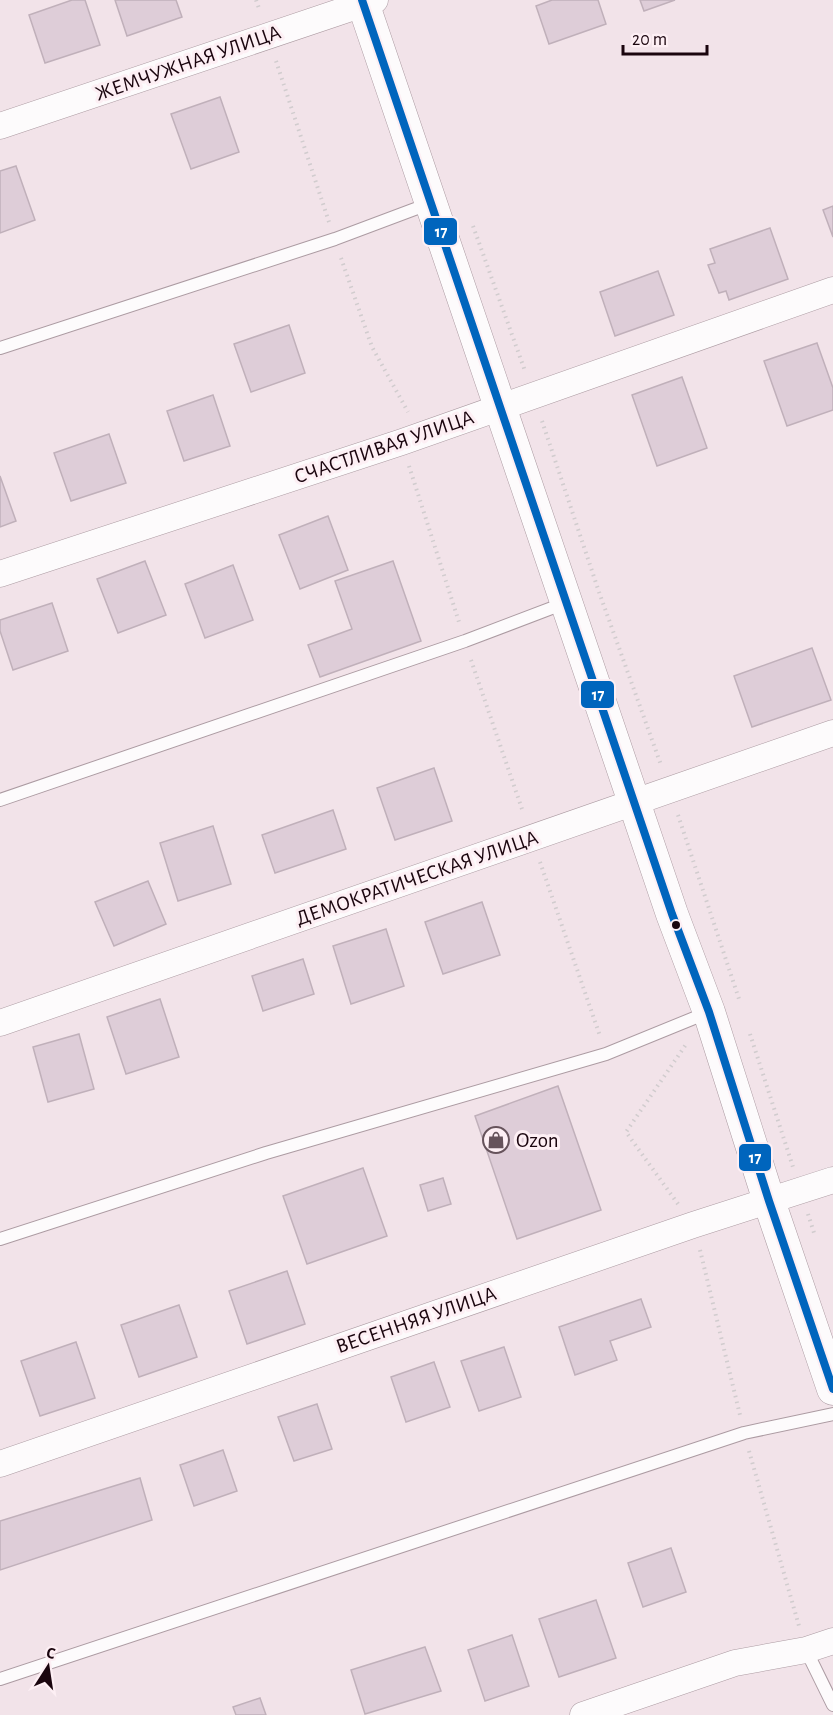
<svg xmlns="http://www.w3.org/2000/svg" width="833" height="1715" viewBox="0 0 833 1715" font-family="'Alegreya Sans',sans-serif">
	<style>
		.building { fill: #decdd8; stroke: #c0b0ba; stroke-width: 1.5 }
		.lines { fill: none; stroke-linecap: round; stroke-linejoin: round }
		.service-casing { stroke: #ac9ba2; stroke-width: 14 }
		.minor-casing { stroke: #ac9ba2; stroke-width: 27 }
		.tertiary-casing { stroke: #ac9ba2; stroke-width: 33 }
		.path { stroke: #d1ccce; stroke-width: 4; stroke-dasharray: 1.5 4.5; stroke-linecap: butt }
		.service { stroke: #fdfbfc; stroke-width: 12 }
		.minor { stroke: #fdfbfc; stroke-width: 26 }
		.tertiary { stroke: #fdfbfc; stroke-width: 32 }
		.bus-1-casing { stroke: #fdeff4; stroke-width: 12 }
		.bus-1 { stroke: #0065bd; stroke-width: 8 }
		.bus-dot { fill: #1a050e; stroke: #fdeff4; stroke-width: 2 }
		.labels { text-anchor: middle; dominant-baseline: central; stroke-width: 6; stroke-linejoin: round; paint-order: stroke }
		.street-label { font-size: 21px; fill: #1a050e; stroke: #fdeff4 }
		.poi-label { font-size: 21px; fill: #1a050e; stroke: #fdeff4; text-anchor: start }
		.line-badge { stroke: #fdeff4; stroke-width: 2 }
		.badge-label { font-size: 16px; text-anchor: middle; font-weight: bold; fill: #fff }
	</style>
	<rect width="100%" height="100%" fill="#f2e3e9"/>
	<g class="building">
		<polygon points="72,0 85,0 100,45 45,63 29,15"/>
		<polygon points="115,0 176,0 182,17 127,36"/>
		<polygon points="552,0 598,0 606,24 549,44 536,6"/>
		<polygon points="640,0 675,0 644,11"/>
		<polygon points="220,97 239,152 191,169 171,114"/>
		<polygon points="16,166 35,220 0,233 0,171"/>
		<polygon points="833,206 833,237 823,210"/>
		<polygon points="770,228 788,279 729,300 726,291 719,293 708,265 715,263 710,249"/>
		<polygon points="658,271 674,315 615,336 600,292"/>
		<polygon points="289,325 305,373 251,392 234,344"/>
		<polygon points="817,343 833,388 833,410 787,426 764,361"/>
		<polygon points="682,377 707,448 657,466 632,395"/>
		<polygon points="213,395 230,446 184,461 167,411"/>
		<polygon points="109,434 126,483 71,501 54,453"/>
		<polygon points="0,476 16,521 0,527"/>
		<polygon points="328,516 348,570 300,589 279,535"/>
		<polygon points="145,561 166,615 118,633 97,579"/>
		<polygon points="393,561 421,641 320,677 308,645 352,629 335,581"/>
		<polygon points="233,565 253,620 205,638 185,584"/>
		<polygon points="52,603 68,651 13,670 0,631 0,620"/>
		<polygon points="812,648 831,700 752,727 734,676"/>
		<polygon points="434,768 452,821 395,840 377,788"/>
		<polygon points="333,810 346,849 275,873 262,835"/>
		<polygon points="213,826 231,884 178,901 160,843"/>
		<polygon points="148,881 166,924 114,946 95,902"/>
		<polygon points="482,902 500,955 443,974 425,922"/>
		<polygon points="386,929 404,986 351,1004 333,946"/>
		<polygon points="303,959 314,994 263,1011 252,976"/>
		<polygon points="160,999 179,1057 126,1074 107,1017"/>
		<polygon points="79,1034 94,1089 48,1102 33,1047"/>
		<polygon points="558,1086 601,1210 517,1239 475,1116"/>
		<polygon points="363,1168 387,1236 307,1264 283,1196"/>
		<polygon points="443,1178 451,1204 428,1211 420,1185"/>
		<polygon points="287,1271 305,1324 247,1344 229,1291"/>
		<polygon points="641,1299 651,1327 610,1341 617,1360 575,1375 559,1327"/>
		<polygon points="179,1305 197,1357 139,1377 121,1325"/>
		<polygon points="76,1342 95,1398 40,1416 21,1361"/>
		<polygon points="504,1347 521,1397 479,1411 461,1361"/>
		<polygon points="434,1362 450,1407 406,1422 391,1377"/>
		<polygon points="317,1404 332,1449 294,1461 278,1417"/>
		<polygon points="223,1450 237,1491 194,1506 180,1465"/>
		<polygon points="140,1478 152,1520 0,1570 0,1521"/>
		<polygon points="671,1548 686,1592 643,1607 628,1563"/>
		<polygon points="596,1600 616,1658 559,1677 539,1619"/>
		<polygon points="512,1635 529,1686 485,1701 468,1650"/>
		<polygon points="425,1647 441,1691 365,1714 351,1670"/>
		<polygon points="260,1698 266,1715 236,1715 233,1707"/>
	</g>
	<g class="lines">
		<defs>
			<g id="service">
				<polyline points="0,348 335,239 431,203"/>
				<polyline points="0,800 465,641 565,603"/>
				<polyline points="0,1239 266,1153 606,1054 709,1012"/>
				<polyline points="806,1650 833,1705"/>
				<polyline points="0,1679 744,1433 833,1414"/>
			</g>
			<g id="minor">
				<polyline points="0,126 375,0"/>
				<polyline points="0,574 402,442 833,290"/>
				<polyline points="0,1023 833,733"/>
				<polyline points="0,1464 693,1225 833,1180"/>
				<polyline points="583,1715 735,1663 806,1650 833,1641"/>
			</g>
			<polyline id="tertiary" points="362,0 672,914 709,1012 769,1201 833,1389"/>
		</defs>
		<use href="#service" class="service-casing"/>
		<use href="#minor" class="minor-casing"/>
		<use href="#tertiary" class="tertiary-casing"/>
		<g class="path">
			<polyline points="256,0 260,11"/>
			<polyline points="276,61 329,222"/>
			<polyline points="473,226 525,371"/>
			<polyline points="341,258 372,347 408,412"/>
			<polyline points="542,421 599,592 661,765"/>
			<polyline points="409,466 459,622"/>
			<polyline points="471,660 523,812"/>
			<polyline points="678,815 739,999"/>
			<polyline points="540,862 600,1036"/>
			<polyline points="750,1034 793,1167"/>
			<polyline points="678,1204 626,1132 687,1043"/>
			<polyline points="808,1214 815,1236"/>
			<polyline points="700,1250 740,1415"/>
			<polyline points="749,1451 799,1626"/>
		</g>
		<use href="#service" class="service"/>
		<use href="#minor" class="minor"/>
		<use href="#tertiary" class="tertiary"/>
		<defs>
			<polyline id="bus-1" points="362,0 672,914 709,1012 769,1201 833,1389"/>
		</defs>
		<use href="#bus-1" class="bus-1-casing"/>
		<use href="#bus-1" class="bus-1"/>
	</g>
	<defs>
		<symbol id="shop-ring" viewBox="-11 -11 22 22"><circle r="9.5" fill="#fdeff4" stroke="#66535b" stroke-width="1.5"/><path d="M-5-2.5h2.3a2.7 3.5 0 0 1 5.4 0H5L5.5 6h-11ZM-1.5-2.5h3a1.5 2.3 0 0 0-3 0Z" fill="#66535b"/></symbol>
	</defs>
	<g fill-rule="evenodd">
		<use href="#shop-ring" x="481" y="1125" width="30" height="30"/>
	</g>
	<circle class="bus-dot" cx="676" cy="925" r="5"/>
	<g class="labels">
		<g class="street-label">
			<text transform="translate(188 63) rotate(-19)">ЖЕМЧУЖНАЯ УЛИЦА</text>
			<text transform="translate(384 447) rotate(-19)">СЧАСТЛИВАЯ УЛИЦА</text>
			<text transform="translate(417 878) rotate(-19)">ДЕМОКРАТИЧЕСКАЯ УЛИЦА</text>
			<text transform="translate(416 1320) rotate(-19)">ВЕСЕННЯЯ УЛИЦА</text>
		</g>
		<g class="poi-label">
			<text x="516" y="1140">Ozon</text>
		</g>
	</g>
	<g class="line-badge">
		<rect x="423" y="217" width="35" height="29" rx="6" fill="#0065bd"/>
		<rect x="580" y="680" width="35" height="29" rx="6" fill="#0065bd"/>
		<rect x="738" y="1143" width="34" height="29" rx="6" fill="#0065bd"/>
	</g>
	<g class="badge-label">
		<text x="441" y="237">17</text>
		<text x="598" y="700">17</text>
		<text x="755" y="1163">17</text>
	</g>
	<g transform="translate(48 1667) rotate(12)" stroke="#fdeff4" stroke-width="4.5" paint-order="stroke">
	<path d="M0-4.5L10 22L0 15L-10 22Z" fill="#1a050e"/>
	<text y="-9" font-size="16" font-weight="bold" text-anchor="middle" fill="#1a050e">С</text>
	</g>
	<path d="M623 45v9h84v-9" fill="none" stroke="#1a050e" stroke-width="3"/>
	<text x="632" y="45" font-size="18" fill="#1a050e" stroke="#fdeff4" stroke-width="4.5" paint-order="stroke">20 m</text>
</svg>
